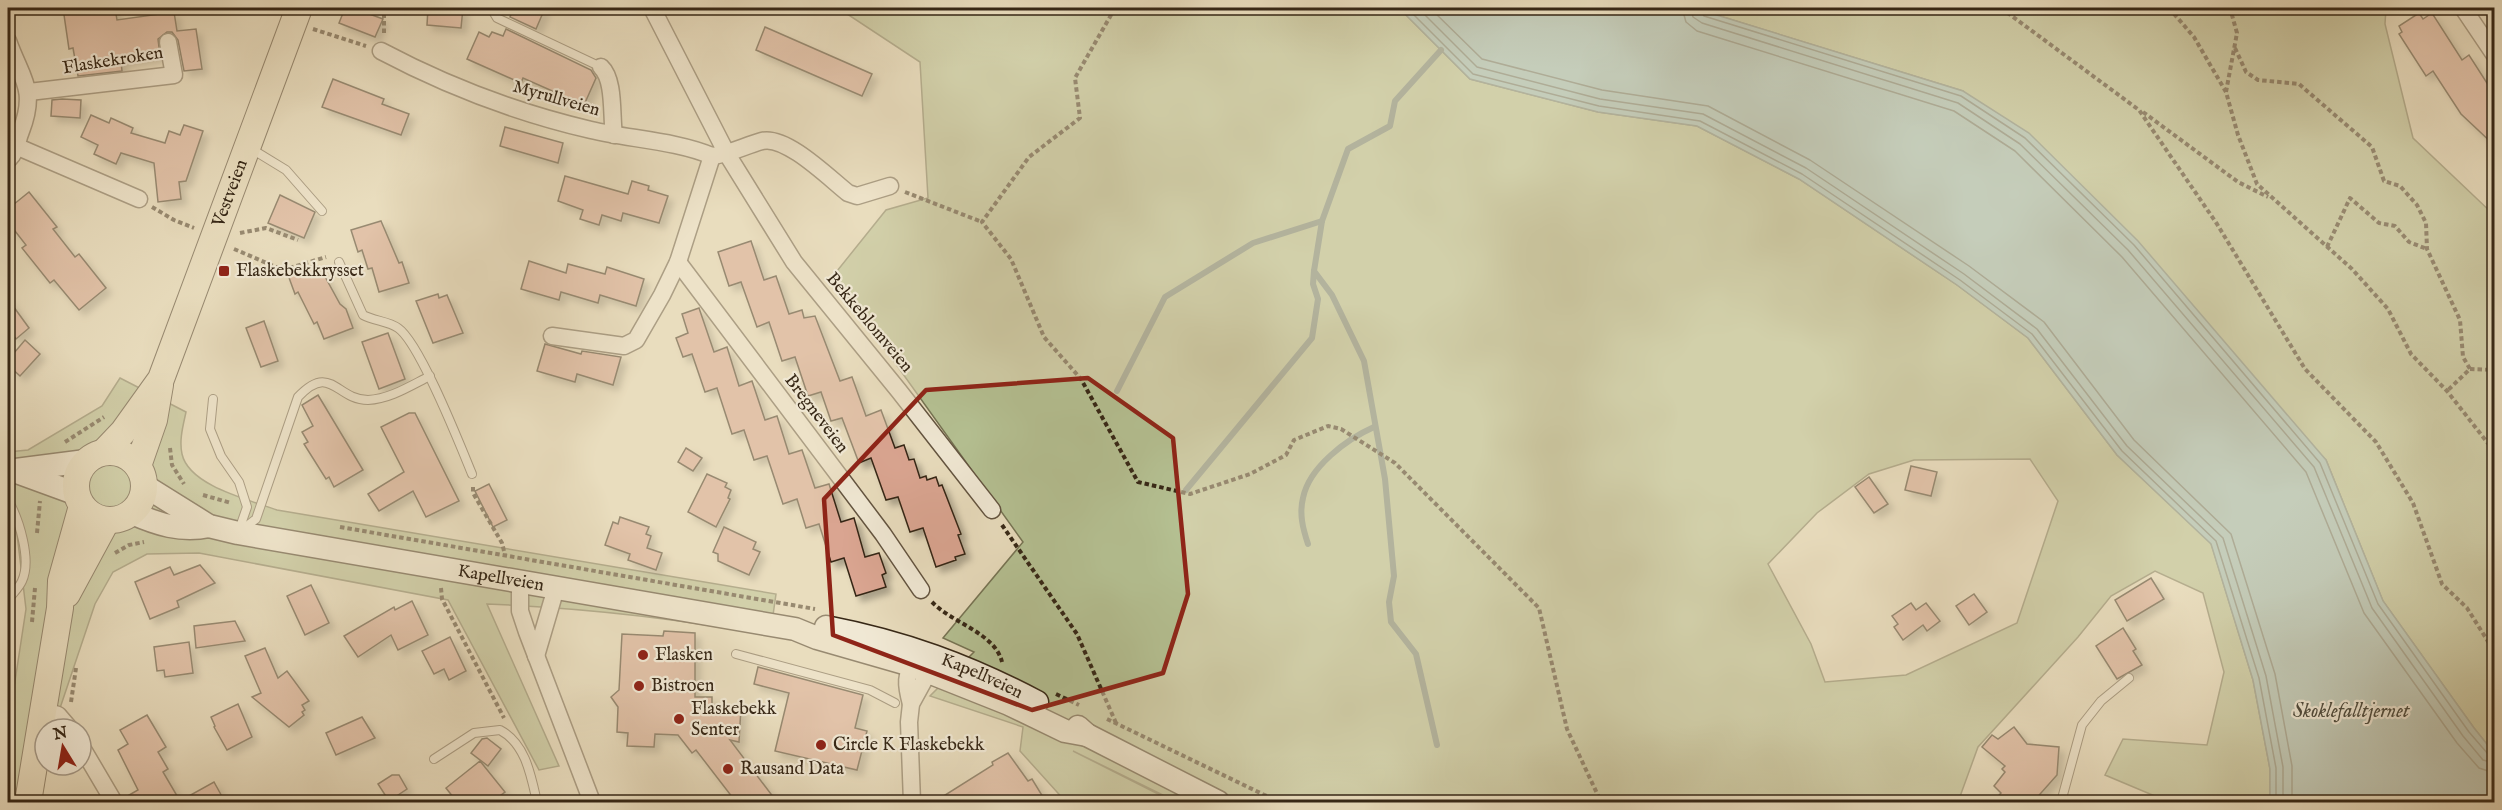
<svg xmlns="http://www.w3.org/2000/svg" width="2502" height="810" viewBox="0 0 2502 810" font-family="'IM FELL English',serif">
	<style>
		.green { fill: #b5c193; stroke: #767454; stroke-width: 1.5; fill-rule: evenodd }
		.water { fill: #99bbb7; stroke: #718077; stroke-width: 1.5 }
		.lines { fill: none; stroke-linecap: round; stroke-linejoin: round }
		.shore { stroke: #687166; stroke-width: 1.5 }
		.stream { stroke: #718077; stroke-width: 6 }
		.building { fill: #daa591; stroke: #362716; stroke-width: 1.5; filter: url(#shadow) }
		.lane-casing { stroke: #635440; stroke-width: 10 }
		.street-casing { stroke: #635440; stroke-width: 19 }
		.secondary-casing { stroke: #362716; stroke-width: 25 }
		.primary-casing { stroke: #362716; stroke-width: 28 }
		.path { stroke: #362716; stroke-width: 4; stroke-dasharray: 4.5 3; stroke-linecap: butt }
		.lane { stroke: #f1e9d5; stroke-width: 8 }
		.street { stroke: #f1e9d5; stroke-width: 16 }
		.secondary { stroke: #f1e9d5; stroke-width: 22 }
		.primary { stroke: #e9ddbe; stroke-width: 26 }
		.marked { fill: none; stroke: #8f2418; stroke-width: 4.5; stroke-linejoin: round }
		.poi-dot { fill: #8f2418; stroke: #f1e9d5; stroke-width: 2 }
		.labels { text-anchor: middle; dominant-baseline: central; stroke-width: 4.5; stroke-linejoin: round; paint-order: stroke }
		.street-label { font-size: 18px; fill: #362716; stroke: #f1e9d5 }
		.poi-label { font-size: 18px; fill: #362716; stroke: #f1e9d5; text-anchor: start }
		.water-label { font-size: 20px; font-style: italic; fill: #4f4c3e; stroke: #f1e9d5 }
	</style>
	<defs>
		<filter id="shadow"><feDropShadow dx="5.5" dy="5.5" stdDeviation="3" flood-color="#0004"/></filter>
	</defs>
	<rect width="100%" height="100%" fill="#e9ddbe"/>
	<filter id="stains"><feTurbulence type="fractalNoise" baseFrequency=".00333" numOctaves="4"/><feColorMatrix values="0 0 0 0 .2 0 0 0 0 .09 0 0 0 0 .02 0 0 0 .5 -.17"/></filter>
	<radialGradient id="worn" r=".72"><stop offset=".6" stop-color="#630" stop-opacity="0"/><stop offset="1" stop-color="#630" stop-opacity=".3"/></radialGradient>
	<g class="green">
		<path d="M838 8H1399L1470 79 1598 112 1697 126 1799 179 1957 285 2028 338 2117 455 2211 543 2253 680 2270 769V802H2169L2105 775 2123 739 2207 745 2224 672 2203 593 2155 571 2111 596 2078 637 1978 747 1958 802H1177L1073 751 1174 802H1066L1020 751 1023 727 930 696 974 652 943 638 1023 542 833 276 886 210 928 198 920 62ZM2030 459 2058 501 2017 623 1906 675 1825 682 1811 644 1768 564 1817 513 1869 474 1914 460Z"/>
		<polygon points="1694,8 2386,8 2385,24 2413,138 2494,215 2494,753 2474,728 2383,601 2326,460 1963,91"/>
		<path d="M120 378 186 412C183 426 179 440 182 454 189 486 250 500 277 510L776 594 770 636C676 618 583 608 487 604L559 766 539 770 448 600 199 553 147 554 113 572 95 604 53 729H45L47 765 41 802H8V727L26 609 16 526 8 508V452L28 450 102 406Z"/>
	</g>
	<polygon class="water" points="1399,8 1694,8 1963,91 2029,133 2138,241 2326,460 2383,601 2474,728 2494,753 2494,802 2270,802 2270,769 2253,680 2211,544 2117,455 2028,338 1957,285 1799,179 1697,126 1598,112 1470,79"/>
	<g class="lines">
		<g class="shore">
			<polyline points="1407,8 1473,74 1599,106 1700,121 1802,174 1960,280 2032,334 2122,451 2216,541 2259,678 2276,768 2276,802"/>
			<polyline points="1418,8 1477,67 1600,99 1703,114 1806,168 1964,274 2037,329 2127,446 2223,538 2266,676 2283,767 2283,802"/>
			<polyline points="1430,8 1482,59 1602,90 1708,106 1810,160 1969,266 2044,322 2134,440 2231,534 2275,674 2292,766 2292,802"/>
			<polyline points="1682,8 1686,22 1697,31 1954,111 2015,151 2122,257 2306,472 2364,613 2457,743 2479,768 2494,773"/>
			<polyline points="1691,8 1693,17 1702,23 1958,103 2020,144 2128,250 2314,467 2372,608 2463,736 2483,760 2494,763"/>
			<polyline points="1699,8 1704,16 1961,96 2025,138 2134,245 2320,463 2378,604 2469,732 2488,754 2494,756"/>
		</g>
		<g class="stream">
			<polyline points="1117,391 1165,297 1253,243 1322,221"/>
			<polyline points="1186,490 1312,338 1318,299 1313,284 1314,271"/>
			<path d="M1308 544C1303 529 1299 514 1303 498 1309 467 1347 439 1374 427"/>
			<polyline points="1437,745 1416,654 1391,622 1389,602 1394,576 1385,479 1364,361 1332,295 1314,271 1322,221 1348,149 1390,126 1395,101 1441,50"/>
		</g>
	</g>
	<g class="building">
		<polygon points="63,8 115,8 117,20 174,12 177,31 196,29 202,69 184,71 178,40 172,32 167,32 158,39 160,55 121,61 122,71 78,76 73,48 69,49"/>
		<polygon points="345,8 353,8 383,19 375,37 339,23"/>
		<polygon points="428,8 463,8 461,28 427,25"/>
		<polygon points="514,8 545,8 536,29 510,17"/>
		<polygon points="2419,13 2423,19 2432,13 2462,60 2469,55 2494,94 2494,145 2461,114 2433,71 2426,76 2399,34 2402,32 2399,26"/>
		<polygon points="765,27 872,74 862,96 756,50"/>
		<polygon points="506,29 591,70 596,78 584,105 523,78 521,83 467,59 479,32 489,37 492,32 503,36"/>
		<polygon points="333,79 384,99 382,104 409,114 401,135 322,107"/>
		<polygon points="62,99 81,100 80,118 51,116 52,100"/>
		<polygon points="91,115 109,123 111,118 133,128 131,133 165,143 169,131 180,135 184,125 203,131 186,181 179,182 181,199 158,202 154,163 121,153 116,164 94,154 98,145 81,137"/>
		<polygon points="505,127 563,143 558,163 500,146"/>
		<polygon points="565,176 628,194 632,181 649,186 648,190 668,196 659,223 623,213 621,221 602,215 599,225 580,219 583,210 558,201"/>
		<polygon points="29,192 57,227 53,229 75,257 79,254 106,288 79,310 54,280 50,283 22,248 26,245 8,222 8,209"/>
		<polygon points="280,195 315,212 304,238 268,223"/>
		<polygon points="381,221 399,263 402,262 409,283 379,292 372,268 368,269 362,250 358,252 351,230"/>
		<polygon points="751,241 764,280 776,276 789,314 802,310 804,318 815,316 840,381 852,377 866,416 881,410 895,448 904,445 909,460 914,459 920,478 926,476 927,480 936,477 939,486 942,485 961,534 958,535 965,554 955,557 956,560 936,567 923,528 910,532 898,497 886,500 871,458 859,463 842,418 831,421 821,392 808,396 795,357 782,361 769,322 757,327 741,282 729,286 718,252"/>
		<polygon points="529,261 566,273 568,264 605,274 607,267 644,279 636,306 600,295 598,303 561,292 559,300 521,289"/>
		<polygon points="311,266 318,266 320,274 323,273 340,304 346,309 353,328 324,339 317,322 314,324 298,292 295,294 288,275"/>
		<polygon points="438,294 439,298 447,295 463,333 433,343 416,301"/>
		<polygon points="8,299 29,328 16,339 8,328"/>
		<polygon points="699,308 714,352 727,347 739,386 752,381 765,420 777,416 789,454 802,450 815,488 829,484 841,522 854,518 865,557 879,553 886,573 882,575 886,587 856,596 844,558 831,562 819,524 806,528 797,499 783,504 767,456 754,460 744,430 732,434 717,388 705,392 692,354 683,357 676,338 688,333 682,314"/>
		<polygon points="264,321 278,361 261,367 246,328"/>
		<polygon points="388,333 405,379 379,389 362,342"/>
		<polygon points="25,340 40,354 20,376 8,365 8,360"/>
		<polygon points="545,344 581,354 582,351 621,357 613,385 577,374 575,382 537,371"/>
		<polygon points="318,395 363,470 334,487 329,477 326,479 304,444 308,442 302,432 313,426 302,405"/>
		<polygon points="409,413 415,413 459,501 426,517 413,491 379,511 368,494 404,472 381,427"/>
		<polygon points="686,448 702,458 693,471 678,462"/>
		<polygon points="1911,466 1937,472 1931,496 1905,490"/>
		<polygon points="707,474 727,483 725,487 731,490 728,498 730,499 716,527 688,512"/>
		<polygon points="1869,477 1888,504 1874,513 1855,487"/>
		<polygon points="489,484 507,520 493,527 475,491"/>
		<polygon points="620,517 649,527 646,534 651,536 647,548 662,553 656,570 628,560 630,554 605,545 613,522 618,524"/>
		<polygon points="724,527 756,542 753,549 760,552 749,575 718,561 718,554 713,552"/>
		<polygon points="200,565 215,583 177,601 179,607 150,619 135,582 170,567 174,575"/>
		<polygon points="2151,578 2164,599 2127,621 2115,600"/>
		<polygon points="311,585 329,623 305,635 287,596"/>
		<polygon points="1974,594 1987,612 1969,625 1956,606"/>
		<polygon points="412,601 428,635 398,650 391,635 358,657 344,636 394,607 395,610"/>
		<polygon points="1911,603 1916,610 1926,603 1940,621 1927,631 1923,625 1903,640 1894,627 1898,624 1892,616"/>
		<polygon points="235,621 245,641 196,648 194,626"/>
		<polygon points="2123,628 2136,649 2133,651 2142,665 2117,679 2096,646"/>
		<polygon points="664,631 695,633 695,697 712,697 712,705 741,707 739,742 730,740 777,802 736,802 696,750 692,753 678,735 655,734 654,747 627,746 628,733 617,732 618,707 611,697 619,690 622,634 663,636"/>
		<polygon points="450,637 466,671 449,680 444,669 434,674 422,651"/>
		<polygon points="189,642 193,673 165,677 164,670 157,671 154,647"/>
		<polygon points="265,648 278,678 287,671 309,701 302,705 305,710 302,712 304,715 289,727 252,697 261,693 245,656"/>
		<polygon points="758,667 863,695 855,728 867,731 857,770 775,751 789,693 754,684"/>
		<polygon points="238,704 252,737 227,750 214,727 215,726 211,717"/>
		<polygon points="147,715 166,747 158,752 168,769 163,772 180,801 214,782 225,802 124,802 124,798 138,790 118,750 128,744 120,730"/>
		<polygon points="362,717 375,738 336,755 326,733"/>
		<polygon points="2014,727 2027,744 2059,747 2057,775 2033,802 1993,802 2001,793 1994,786 2005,772 2002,769 2005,766 1982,747 1992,735 1998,739"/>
		<polygon points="487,738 501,749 488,766 471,753 482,739"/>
		<polygon points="1008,753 1028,781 1032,779 1046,802 934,802 993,765 992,762"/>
		<polygon points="480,761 505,792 501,795 508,802 457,802 446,788"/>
		<polygon points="392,775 399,775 407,789 389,801 378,784"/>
	</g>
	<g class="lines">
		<defs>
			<g id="lane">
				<polyline points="491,8 497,18 601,67"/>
				<polyline points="250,148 286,170 322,211"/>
				<path d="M339 262 363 315C374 321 388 321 398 328 420 343 460 445 472 474"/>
				<polyline points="213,399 210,429 221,456 239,482 247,507 238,533"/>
				<path d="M8 500C19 519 32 560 22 581 19 588 12 594 8 600"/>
				<path d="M243 529 256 519 298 397C331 362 336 400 368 400 390 399 410 386 430 376"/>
				<polyline points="736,654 870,690 895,703"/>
				<path d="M434 759 474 733 500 730C526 744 531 776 537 802"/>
				<polyline points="2061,802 2082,725 2101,701 2129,678"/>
			</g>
			<g id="street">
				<polyline points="652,8 727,154 794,262 899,391 992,510"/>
				<polyline points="2463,8 2494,54"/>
				<path d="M8 41C22 80 37 89 21 131 16 143 18 150 8 160"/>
				<path d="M381 51C447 86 518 113 591 130 629 139 677 141 712 156 730 154 744 146 762 141 786 135 829 178 848 193L857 196 890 186"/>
				<path d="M601 67C615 80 611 116 614 135"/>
				<polyline points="29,92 174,75 168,42"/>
				<polyline points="18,147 139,199"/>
				<polyline points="678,262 883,534 921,590"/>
				<polyline points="552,336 624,346 636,340 662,295 678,262 712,156"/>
				<polyline points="520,582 520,611 527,632 592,802"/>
				<polyline points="536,656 556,588"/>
				<path d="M911 704C906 686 904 673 917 658"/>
				<polyline points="42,710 58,715 70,729"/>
				<polyline points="81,746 114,802"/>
				<polyline points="912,802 909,722 911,704 928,673 926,663"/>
			</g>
			<g id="secondary">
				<polyline points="8,471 86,461"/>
				<polyline points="14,471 77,494"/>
				<path id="s1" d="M145 486 209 526 238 533 795 629 817 638 911 665 1009 704 1065 731 1087 735"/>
				<path d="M132 513C157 524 181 532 209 526"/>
				<path id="s2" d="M826 627C903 642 967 665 1037 702"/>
				<polyline points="1078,727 1087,735 1218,802"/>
			</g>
			<g id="primary">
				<circle cx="110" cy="486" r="34"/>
				<path id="s3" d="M104 452 123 432 161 379 299 8"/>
				<polyline points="138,466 154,420 160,385"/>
				<polyline points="67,594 107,520"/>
				<polyline points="28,802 60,608 61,581 82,506"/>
			</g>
		</defs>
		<use href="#lane" class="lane-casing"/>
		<use href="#street" class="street-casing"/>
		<use href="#secondary" class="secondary-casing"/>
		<use href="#primary" class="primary-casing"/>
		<g class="path">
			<polyline points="380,8 384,11 384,36"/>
			<polyline points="1115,8 1075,78 1080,118 1029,157 982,222 1011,259 1044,337 1081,379 1138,482 1190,494 1250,474 1286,455 1294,440 1328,426 1341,429 1395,463 1539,608 1567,729 1601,802"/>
			<polyline points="2001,8 2139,110 2217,224 2305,369 2376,442 2413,503 2442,584 2467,608 2494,651"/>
			<polyline points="2169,8 2194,37 2226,92 2238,135 2257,184 2352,269 2388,309 2411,354 2447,391 2494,451"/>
			<polyline points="313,29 366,46"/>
			<polyline points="2235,48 2246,72 2258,80 2299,84 2372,147 2384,181 2400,186 2417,205 2426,223 2427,249 2460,320 2463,357 2470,369 2447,391"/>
			<polyline points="2226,92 2237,33 2230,8"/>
			<polyline points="2143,112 2238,182 2268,197"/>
			<polyline points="905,192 982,222"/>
			<polyline points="152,207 174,220 194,228"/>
			<polyline points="240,233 266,228 298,240"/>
			<polyline points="2327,247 2350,198 2379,223 2395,226 2409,242 2427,249"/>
			<polyline points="234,249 283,270 326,257"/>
			<polyline points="2470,369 2494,370"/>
			<polyline points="65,442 104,417"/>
			<polyline points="170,448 172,465 184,484"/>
			<polyline points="473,487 473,493 502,543 505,555"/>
			<polyline points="203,495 231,503"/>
			<polyline points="1002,525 1077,634 1116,723"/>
			<polyline points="340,527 815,609"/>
			<polyline points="37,533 40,501"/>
			<polyline points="115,553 129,545 144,542"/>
			<polyline points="441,588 442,599 504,718"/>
			<path d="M932 602C952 623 995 633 1002 662"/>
			<polyline points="32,622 35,588"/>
			<polyline points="1056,694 1079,705"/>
			<polyline points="71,702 76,668"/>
			<polyline points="1107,719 1279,802"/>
		</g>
		<use href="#lane" class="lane"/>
		<use href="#street" class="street"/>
		<use href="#secondary" class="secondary"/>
		<use href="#primary" class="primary"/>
	</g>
	<path d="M0 0H2502V810H0ZM1088 378 1173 438 1188 594 1163 673 1032 710 833 635 824 499 926 390Z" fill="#e9ddbe" fill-opacity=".55" fill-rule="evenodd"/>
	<path class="marked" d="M1088 378 1173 438 1188 594 1163 673 1032 710 833 635 824 499 926 390Z"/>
	<g class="poi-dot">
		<rect x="218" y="265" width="12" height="12" rx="3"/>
		<circle cx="643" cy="655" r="6"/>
		<circle cx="639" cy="686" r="6"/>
		<circle cx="679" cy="719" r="6"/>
		<circle cx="821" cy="745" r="6"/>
		<circle cx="728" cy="769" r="6"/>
	</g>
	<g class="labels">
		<g class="street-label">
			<text transform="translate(113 61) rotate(-9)">Flaskekroken</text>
			<text transform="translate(556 99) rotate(16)">Myrullveien</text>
			<text stroke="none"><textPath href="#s3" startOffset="291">Vestveien</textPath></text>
			<text transform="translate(869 323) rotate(50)">Bekkeblomveien</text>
			<text transform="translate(816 414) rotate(53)">Bregneveien</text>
			<text stroke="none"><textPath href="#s1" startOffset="372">Kapellveien</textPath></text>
			<text stroke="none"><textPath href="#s2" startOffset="164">Kapellveien</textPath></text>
		</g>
		<g class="poi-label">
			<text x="236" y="271">Flaskebekkrysset</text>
			<text x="655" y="655">Flasken</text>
			<text x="651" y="686">Bistroen</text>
			<text x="691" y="709">Flaskebekk<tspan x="691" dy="21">Senter</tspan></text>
			<text x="833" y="745">Circle K Flaskebekk</text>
			<text x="740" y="769">Rausand Data</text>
		</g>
		<g class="water-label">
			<text x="2351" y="711">Skoklefalltjernet</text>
		</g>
	</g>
	<rect width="2502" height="810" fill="none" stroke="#e9ddbe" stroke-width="30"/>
	<rect x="9" y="9" width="2484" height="792" fill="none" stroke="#362716" stroke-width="3"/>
	<rect x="15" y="15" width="2472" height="780" fill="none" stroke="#362716" stroke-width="1.5"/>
	<g transform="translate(63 747) rotate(349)"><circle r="28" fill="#f1e9d5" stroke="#a69b89" stroke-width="1.5"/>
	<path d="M0-4.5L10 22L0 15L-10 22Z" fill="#8f2418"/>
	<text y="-9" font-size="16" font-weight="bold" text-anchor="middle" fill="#362716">N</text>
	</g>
	<rect width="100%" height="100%" filter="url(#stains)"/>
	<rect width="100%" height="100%" fill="url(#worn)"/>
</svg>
